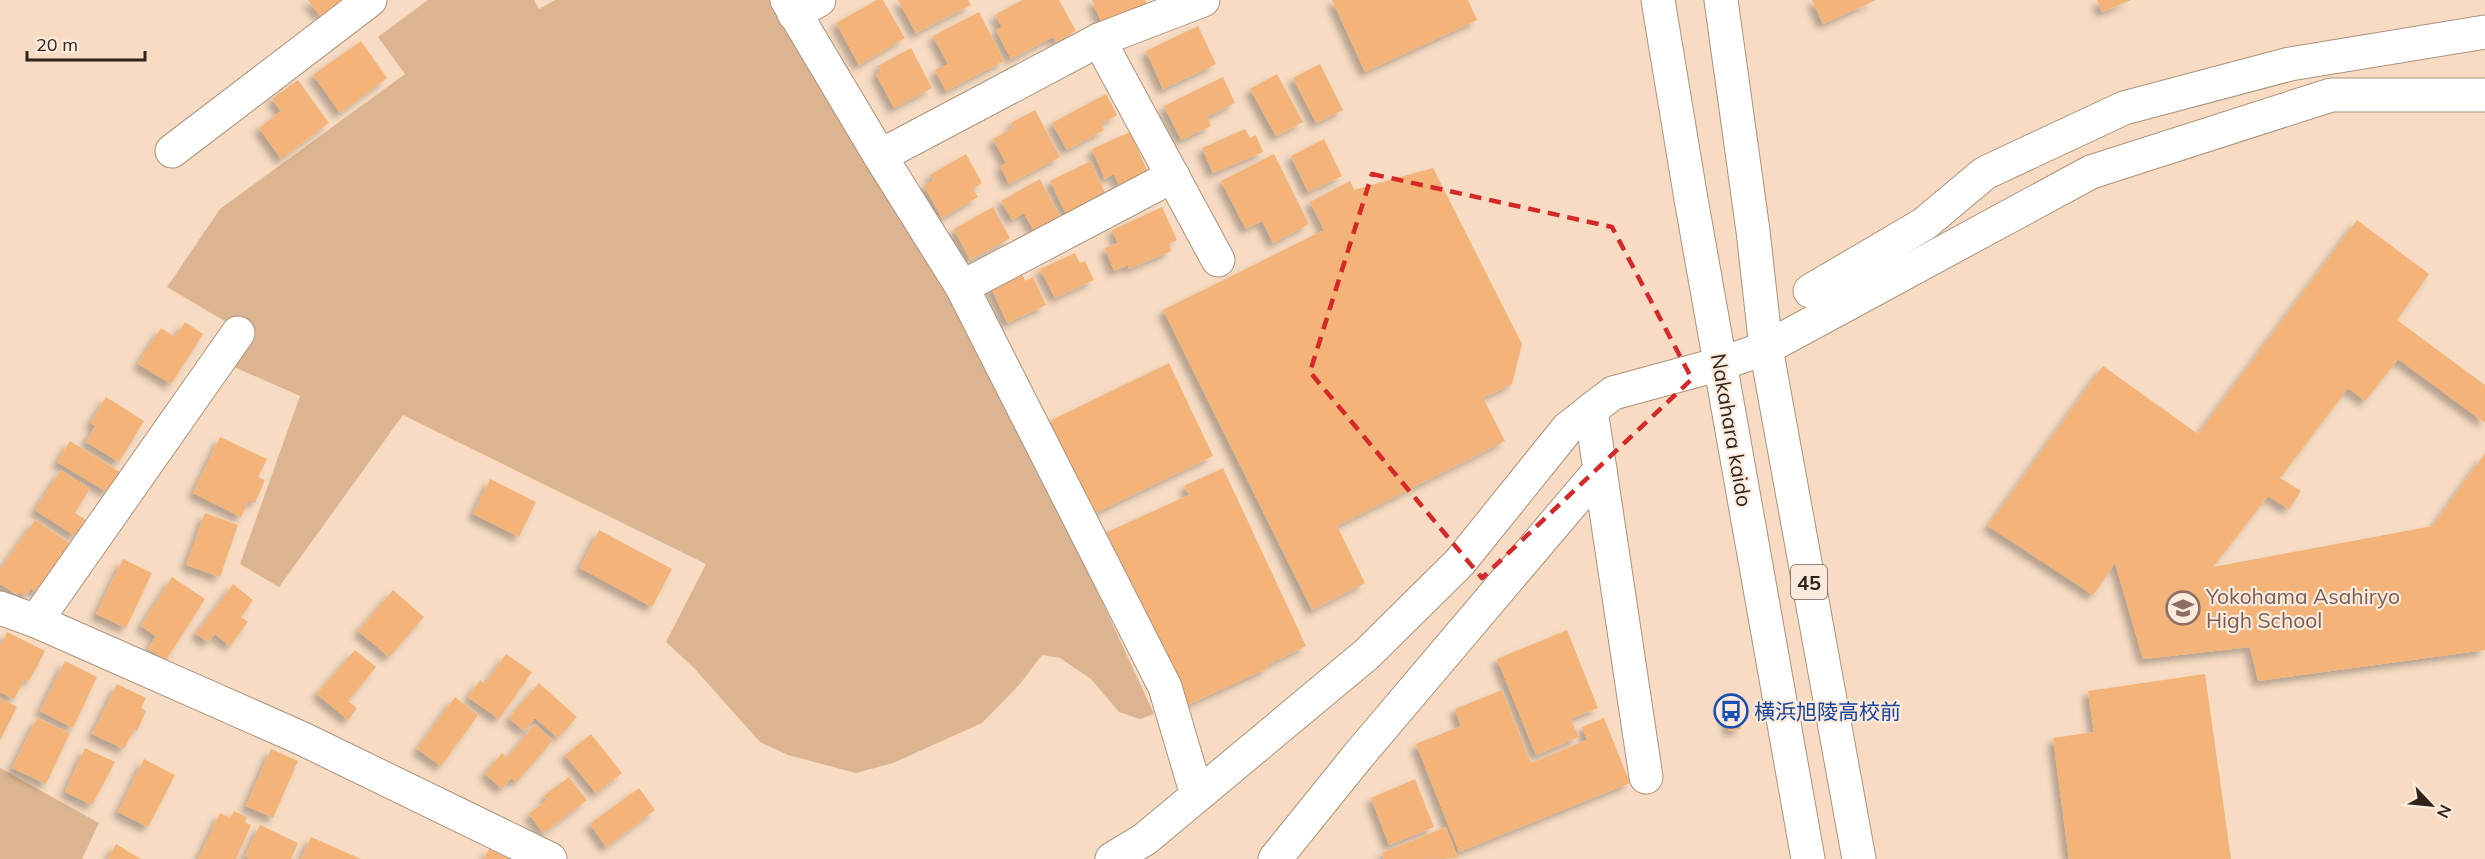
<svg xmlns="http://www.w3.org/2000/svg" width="2485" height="859" viewBox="0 0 2485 859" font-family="Mulish,'Noto Sans JP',sans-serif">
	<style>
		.green { fill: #dcb491 }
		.building { fill: #f4b479; filter: url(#shadow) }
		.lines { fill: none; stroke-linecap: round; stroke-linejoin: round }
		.minor-casing { stroke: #ab927b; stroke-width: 35 }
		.major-casing { stroke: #ab927b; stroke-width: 35 }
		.minor { stroke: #fff; stroke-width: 33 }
		.major { stroke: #fff; stroke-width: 33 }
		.marked { fill: none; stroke: #d62828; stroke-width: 4.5; stroke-dasharray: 12 8; stroke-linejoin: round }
		.labels { text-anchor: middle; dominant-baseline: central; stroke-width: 4.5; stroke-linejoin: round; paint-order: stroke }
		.shield { fill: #fcebdc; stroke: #6c6055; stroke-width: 1.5 }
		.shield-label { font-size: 20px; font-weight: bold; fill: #2f241b }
		.street-label { font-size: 21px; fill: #2f241b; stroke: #fcebdc }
		.education-label { font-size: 21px; fill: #785e54; stroke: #fcebdc; text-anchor: start }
		.transit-label { font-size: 21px; fill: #164399; stroke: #fcebdc; text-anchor: start }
	</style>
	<defs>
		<filter id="shadow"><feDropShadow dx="-5.5" dy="5.5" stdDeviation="3" flood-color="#0004"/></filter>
	</defs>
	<rect width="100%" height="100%" fill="#f7dcc3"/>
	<g class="green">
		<polygon points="428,0 534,0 539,9 555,0 777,0 958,289 1154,714 1140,719 1119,712 1091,679 1060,658 1042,655 1020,684 982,723 893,763 856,773 788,755 760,742 694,668 666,642 706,564 403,415 279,587 240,564 300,396 234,367 250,336 167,287 220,209 405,74 378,37"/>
		<polygon points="0,768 99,823 82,859 0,859"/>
	</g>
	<g class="building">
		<polygon points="308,0 342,0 320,16"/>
		<polygon points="877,0 883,0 905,38 859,65 836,23"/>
		<polygon points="898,0 968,0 971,5 916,33"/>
		<polygon points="1022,0 1059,0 1076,31 1056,42 1053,37 1011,59 996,30 1002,27 995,15"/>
		<polygon points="1092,0 1145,0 1147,4 1102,24"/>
		<polygon points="1332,0 1468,0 1477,20 1365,72"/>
		<polygon points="1812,0 1876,0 1823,24"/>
		<polygon points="2097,0 2131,0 2102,12"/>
		<polygon points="979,12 1004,61 946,91 935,70 948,64 933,36"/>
		<polygon points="1198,26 1216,64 1163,89 1146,51"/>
		<polygon points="361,41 387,78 340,113 313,75"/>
		<polygon points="911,48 932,88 894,108 876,74 881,71 878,66"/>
		<polygon points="1320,64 1343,110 1316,123 1293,78"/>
		<polygon points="1277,74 1303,122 1276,136 1250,89"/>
		<polygon points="1223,77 1235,103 1207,117 1211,126 1181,140 1164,106"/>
		<polygon points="298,80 329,123 281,159 259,128 281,111 272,99"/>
		<polygon points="1106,94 1117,115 1101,124 1104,130 1067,150 1052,123"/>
		<polygon points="1035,110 1060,157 1009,184 1000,166 1006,163 993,139 1013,128 1011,123"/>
		<polygon points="1245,129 1250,138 1256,135 1263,152 1213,173 1202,148"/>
		<polygon points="1130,132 1148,172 1119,185 1114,174 1105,179 1092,149"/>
		<polygon points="1324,139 1342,176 1308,192 1291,156"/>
		<polygon points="966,154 982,183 973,189 978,197 942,218 924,186 933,180 930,175"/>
		<polygon points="1274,154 1309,224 1273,243 1262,221 1246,229 1221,181"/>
		<polygon points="1091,161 1106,195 1066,214 1050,181"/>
		<polygon points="1433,168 1522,344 1512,384 1483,398 1505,441 1337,526 1365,583 1312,610 1163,310 1324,230 1310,202 1350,181 1354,190"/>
		<polygon points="1040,179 1060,216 1034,231 1024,213 1012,220 1001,201"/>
		<polygon points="993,207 1010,238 970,260 954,229"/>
		<polygon points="1162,207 1177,240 1169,244 1171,251 1129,269 1128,265 1114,271 1105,248 1118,243 1112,230"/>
		<polygon points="2357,220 2429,274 2397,320 2485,385 2485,423 2398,359 2365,401 2348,388 2280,478 2301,491 2289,509 2268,496 2213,567 2433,526 2485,453 2485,650 2258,681 2250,647 2143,659 2115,563 2093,595 1988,526 2103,366 2198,434"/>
		<polygon points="1075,253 1080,263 1085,261 1094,280 1055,298 1040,269"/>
		<polygon points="1021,272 1025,281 1033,277 1046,305 1007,323 990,285"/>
		<polygon points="185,322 203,334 171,384 138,364 161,328 175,337"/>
		<polygon points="1169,363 1213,456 1095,513 1050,421"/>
		<polygon points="106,397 144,421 119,462 86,442 95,426 90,423"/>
		<polygon points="220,437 267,459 258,477 265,480 255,503 249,500 241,517 193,493"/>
		<polygon points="70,441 120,472 107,492 57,462"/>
		<polygon points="1223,468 1306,646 1267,665 1268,668 1181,708 1103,534 1189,495 1184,486"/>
		<polygon points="61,470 90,489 75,513 86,520 75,536 35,510"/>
		<polygon points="490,479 536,502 519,537 473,514"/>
		<polygon points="205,513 238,525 220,577 186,565"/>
		<polygon points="35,520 71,544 37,593 31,588 26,596 20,592 17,595 0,584 0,570"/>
		<polygon points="599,530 672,569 652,607 580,568"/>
		<polygon points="123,559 152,573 126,628 96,614"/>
		<polygon points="172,577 205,599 166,660 148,649 156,636 141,626"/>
		<polygon points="233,584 253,600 241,617 248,622 230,646 215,634 208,642 196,634"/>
		<polygon points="393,590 424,617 389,657 358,631"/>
		<polygon points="1567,630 1598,708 1571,719 1579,737 1536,755 1497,659"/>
		<polygon points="7,632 45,651 29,681 25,679 14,699 0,692 0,646"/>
		<polygon points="355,650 376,667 348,701 357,708 348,720 317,694"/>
		<polygon points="506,654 532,672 499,719 468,697 480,680 485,684"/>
		<polygon points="65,661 97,677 73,728 40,711"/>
		<polygon points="2205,674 2231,859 2069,859 2053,738 2094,732 2088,691"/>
		<polygon points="539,683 577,717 558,738 535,718 524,731 509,718"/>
		<polygon points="117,684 146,698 141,708 146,711 137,731 134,729 124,749 92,734"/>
		<polygon points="1502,690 1531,763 1587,740 1582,727 1604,718 1630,783 1459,852 1416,744 1461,726 1455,709"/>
		<polygon points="455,697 478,715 441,766 417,749"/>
		<polygon points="0,698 17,707 0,740"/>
		<polygon points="1736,703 1741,729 1729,731 1725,706"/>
		<polygon points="37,718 70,733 46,784 12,768"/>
		<polygon points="535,724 553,740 517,782 511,778 502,789 485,774 502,753 507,758"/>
		<polygon points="591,734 622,773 596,793 565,755"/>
		<polygon points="85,748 115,762 92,805 65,792"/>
		<polygon points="271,749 298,761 273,818 246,806"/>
		<polygon points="144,759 175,775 148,827 118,812"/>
		<polygon points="569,777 587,800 543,833 529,814 547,800 544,796"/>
		<polygon points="1415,779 1434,827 1389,845 1371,798"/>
		<polygon points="639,788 655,810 606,847 590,824"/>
		<polygon points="234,811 247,817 245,822 251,825 236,859 198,859 220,813 230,818"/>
		<polygon points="260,825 298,843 291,859 250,859 245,856"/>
		<polygon points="1446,827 1458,858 1384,859 1382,853"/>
		<polygon points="311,837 361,859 301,859"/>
		<polygon points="116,844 141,859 107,859"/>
		<polygon points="489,849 511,859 484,859"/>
	</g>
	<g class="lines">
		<defs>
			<g id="minor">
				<polyline points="787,0 880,156 962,287 1165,687 1197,795"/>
				<polyline points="794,14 819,0"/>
				<polyline points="1099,40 1218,260"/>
				<polyline points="172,151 370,0"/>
				<polyline points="880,156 1099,40 1203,0"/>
				<polyline points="962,287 1173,176"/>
				<polyline points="1810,291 1924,224 1985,173 2124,108 2290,64 2485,32"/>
				<polyline points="1591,410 1646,777"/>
				<polyline points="0,608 36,621 301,738 550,859"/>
				<polyline points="36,621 238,333"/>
				<polyline points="1112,859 1145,839 1367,654 1460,562 1567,429 1591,410 1613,393 1720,364 1766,348 2091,172 2331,95 2485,95"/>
				<polyline points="1275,859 1358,756 1600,470"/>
			</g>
			<g id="major">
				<polyline points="1658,0 1691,199 1808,859"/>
				<polyline points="1721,0 1753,231 1766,348 1859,859"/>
			</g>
		</defs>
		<use href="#minor" class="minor-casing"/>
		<use href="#major" class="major-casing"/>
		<use href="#minor" class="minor"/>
		<use href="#major" class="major"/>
	</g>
	<path class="marked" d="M1372 174 1612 227 1692 379 1482 578 1310 372Z"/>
	<defs>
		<symbol id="school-ring" viewBox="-11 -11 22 22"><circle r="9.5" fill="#fcebdc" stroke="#8d6e63" stroke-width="1.5"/><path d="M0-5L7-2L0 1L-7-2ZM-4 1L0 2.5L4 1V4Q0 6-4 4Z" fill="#8d6e63"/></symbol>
		<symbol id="bus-ring" viewBox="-11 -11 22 22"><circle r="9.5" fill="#fcebdc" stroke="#1a4fb4" stroke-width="1.5"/><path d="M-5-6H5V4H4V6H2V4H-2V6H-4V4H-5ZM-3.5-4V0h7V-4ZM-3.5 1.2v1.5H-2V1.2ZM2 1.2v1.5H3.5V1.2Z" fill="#1a4fb4"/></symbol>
	</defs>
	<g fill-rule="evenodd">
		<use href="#school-ring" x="2164" y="589" width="38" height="38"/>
		<use href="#bus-ring" x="1712" y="692" width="38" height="38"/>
	</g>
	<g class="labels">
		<rect class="shield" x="1791" y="565" width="36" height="34" rx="4.5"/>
		<g class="shield-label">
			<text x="1809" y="582">45</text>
		</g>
		<g class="street-label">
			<text transform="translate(1732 430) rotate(80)">Nakahara kaido</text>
		</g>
		<g class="education-label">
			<text x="2206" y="596">Yokohama Asahiryo<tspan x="2206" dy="24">High School</tspan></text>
		</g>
		<g class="transit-label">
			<text x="1754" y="711">横浜旭陵高校前</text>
		</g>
	</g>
	<g transform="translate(2431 805) rotate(116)" stroke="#fcebdc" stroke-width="4.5" paint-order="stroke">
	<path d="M0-4.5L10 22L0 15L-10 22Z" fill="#2f241b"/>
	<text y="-9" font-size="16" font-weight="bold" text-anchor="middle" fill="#2f241b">N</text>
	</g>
	<path d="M27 51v9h118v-9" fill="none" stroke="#2f241b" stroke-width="3"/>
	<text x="36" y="51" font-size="18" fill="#2f241b" stroke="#fcebdc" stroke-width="4.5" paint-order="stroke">20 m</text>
</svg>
